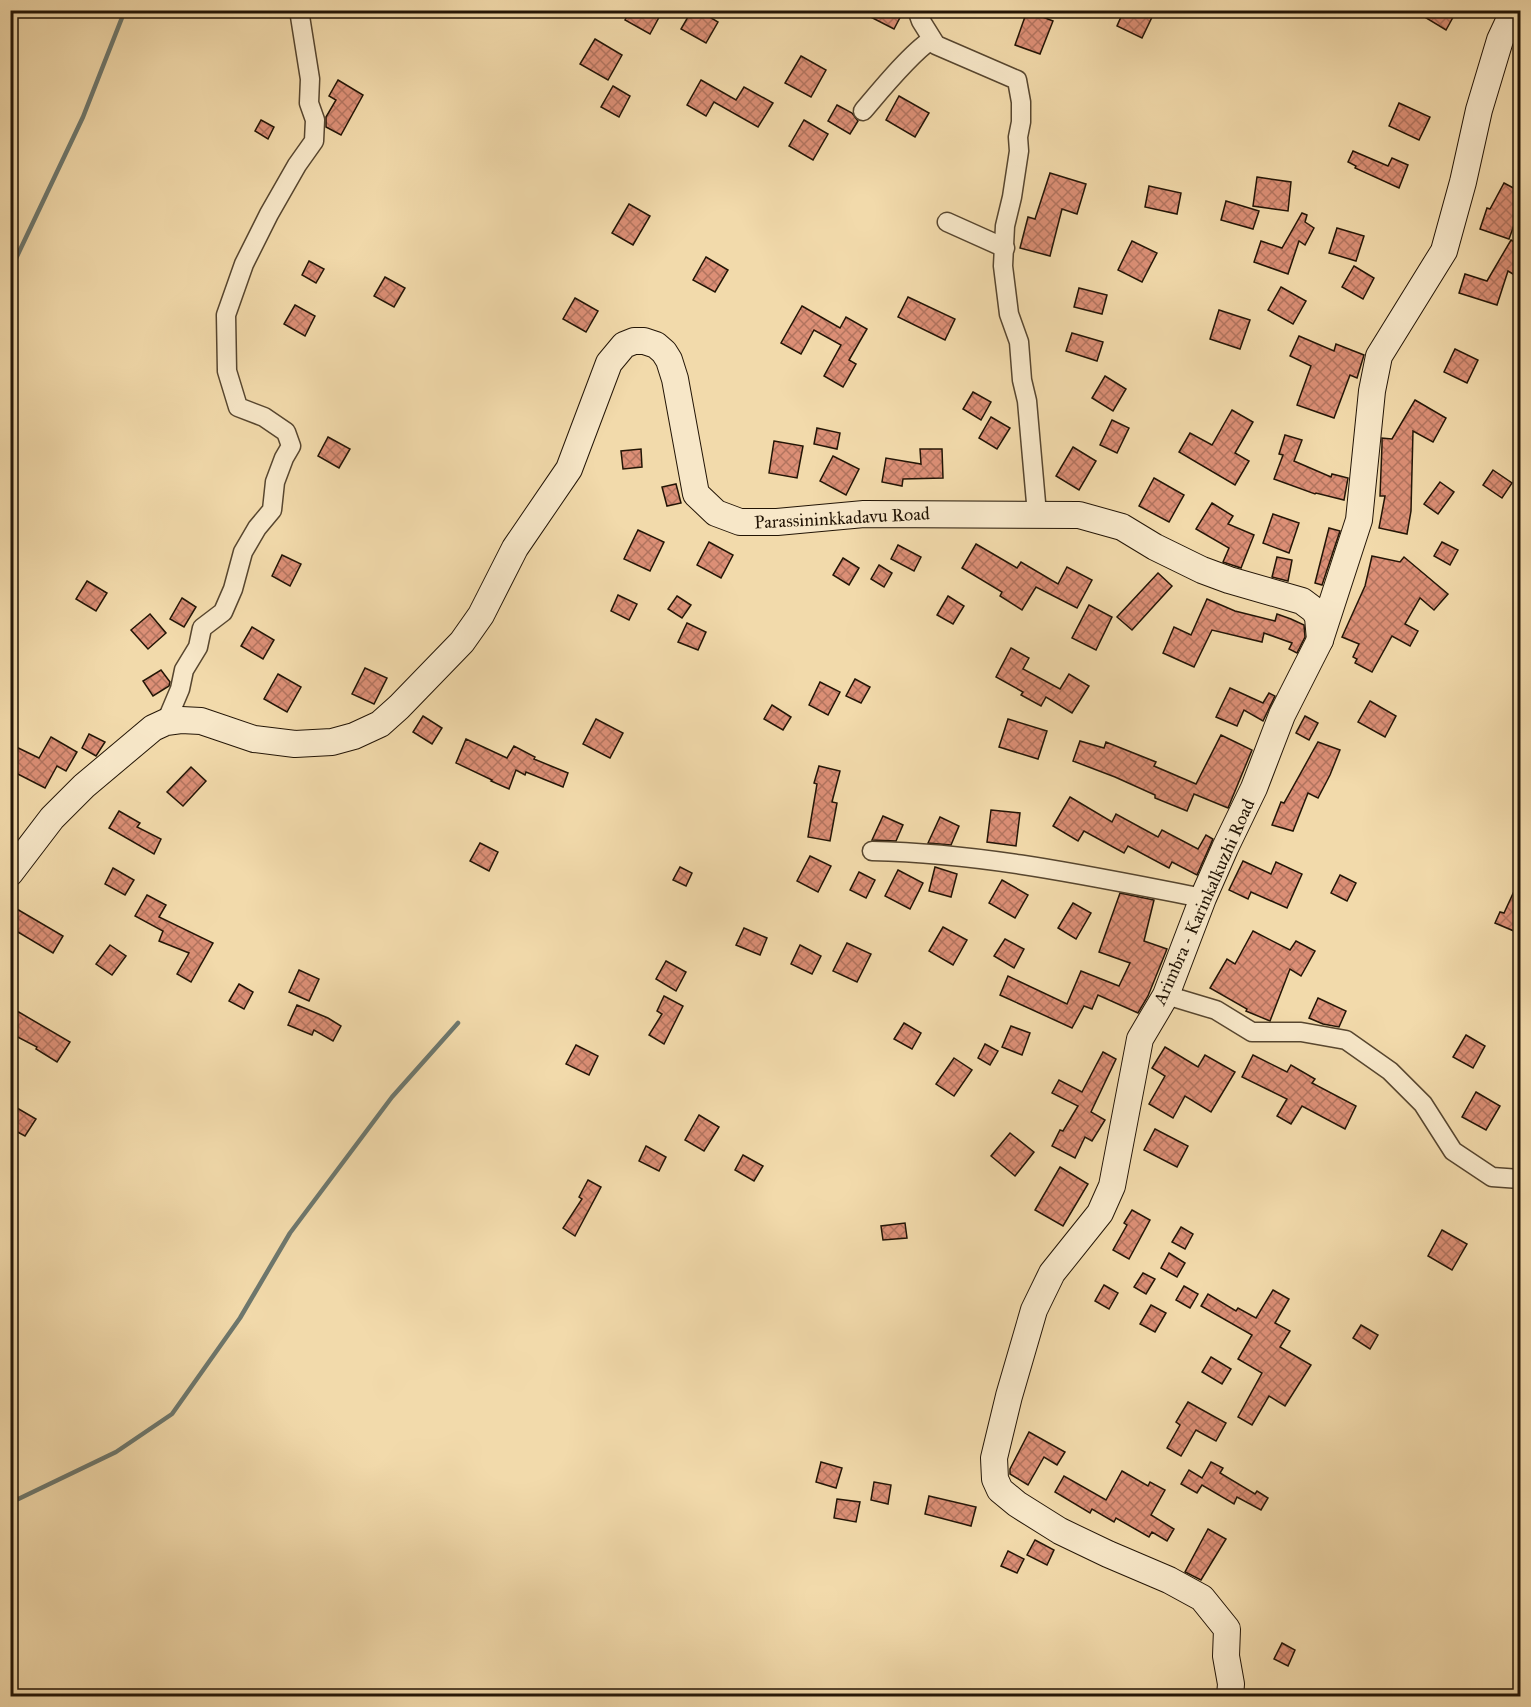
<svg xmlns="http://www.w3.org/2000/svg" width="1531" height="1707" viewBox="0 0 1531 1707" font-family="'IM FELL Great Primer',serif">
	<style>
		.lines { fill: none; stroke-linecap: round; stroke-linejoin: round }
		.stream { stroke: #6d776d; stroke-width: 4.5 }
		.building { fill: url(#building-cross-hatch); stroke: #231506; stroke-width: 1.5 }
		.minor-casing { stroke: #57462f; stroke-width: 21 }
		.secondary-casing { stroke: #231506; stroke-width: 28 }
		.minor { stroke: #f7e7c8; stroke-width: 18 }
		.secondary { stroke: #f7e7c8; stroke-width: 26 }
		.labels { text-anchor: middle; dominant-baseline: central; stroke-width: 5; stroke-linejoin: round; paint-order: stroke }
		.street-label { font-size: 18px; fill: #231506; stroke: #f7e7c8 }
	</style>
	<defs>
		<pattern id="building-cross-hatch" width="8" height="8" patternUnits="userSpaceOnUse" patternTransform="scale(1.5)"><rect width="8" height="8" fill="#dc8f76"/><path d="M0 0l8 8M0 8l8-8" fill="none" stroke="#b2745f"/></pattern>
	</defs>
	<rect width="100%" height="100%" fill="#f2daab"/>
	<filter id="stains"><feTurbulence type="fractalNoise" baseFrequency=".00333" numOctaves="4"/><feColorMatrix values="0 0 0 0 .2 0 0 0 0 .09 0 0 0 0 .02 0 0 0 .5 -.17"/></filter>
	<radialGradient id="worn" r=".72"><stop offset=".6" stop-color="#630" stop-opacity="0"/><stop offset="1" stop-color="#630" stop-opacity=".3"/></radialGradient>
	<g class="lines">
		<g class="stream">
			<polyline points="10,271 83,117 125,10"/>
			<polyline points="10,1503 116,1452 172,1414 240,1318 290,1233 392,1097 458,1023"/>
		</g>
	</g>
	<g class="building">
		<polygon points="630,10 663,10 650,34 625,20"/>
		<polygon points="692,10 698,10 718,22 706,43 681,29"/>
		<polygon points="857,10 904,10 894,29"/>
		<polygon points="1124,10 1142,10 1153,15 1142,38 1117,26"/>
		<polygon points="1413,10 1457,10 1446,30"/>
		<polygon points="1027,11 1053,21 1040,54 1015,45"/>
		<polygon points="595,39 622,55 608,80 580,64"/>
		<polygon points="801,56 826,70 811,97 785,83"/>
		<polygon points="338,80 363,95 341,135 326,127 326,117 336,100 329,96"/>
		<polygon points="701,80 736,100 744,87 773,103 758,127 714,102 706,116 687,105"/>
		<polygon points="613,86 630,96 619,117 601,107"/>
		<polygon points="899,96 929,113 915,137 886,120"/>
		<polygon points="1399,103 1430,117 1419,140 1389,126"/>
		<polygon points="837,105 852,113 858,121 850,134 828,121"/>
		<polygon points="261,120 274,127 268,139 255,131"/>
		<polygon points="804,120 828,134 813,160 789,146"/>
		<polygon points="1353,151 1388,166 1392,158 1408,165 1399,188 1355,168 1356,166 1348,162"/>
		<polygon points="1050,173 1086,184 1077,214 1062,209 1050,256 1020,248 1028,217 1035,219"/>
		<polygon points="1257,177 1291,182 1288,211 1253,206"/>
		<polygon points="1504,183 1521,192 1521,215 1518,214 1509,239 1480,229 1487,208 1490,209"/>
		<polygon points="1149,186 1181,193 1177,214 1145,207"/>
		<polygon points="1226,201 1259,211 1253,229 1221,220"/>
		<polygon points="629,204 650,216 633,245 612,233"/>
		<polygon points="1302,213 1307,215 1305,222 1314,228 1305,245 1299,241 1288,274 1254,262 1261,241 1282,248"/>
		<polygon points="1337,228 1364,236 1356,261 1329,253"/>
		<polygon points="1511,240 1521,246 1521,279 1508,271 1497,305 1459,293 1465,274 1487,281"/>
		<polygon points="1132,241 1157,253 1142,282 1118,270"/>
		<polygon points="706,257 728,270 715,292 693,280"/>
		<polygon points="309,261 324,269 316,283 302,275"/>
		<polygon points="1354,266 1374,278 1363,299 1342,287"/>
		<polygon points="385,277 405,288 394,307 374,296"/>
		<polygon points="1281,287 1306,301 1293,324 1268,310"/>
		<polygon points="1079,288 1107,295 1102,314 1074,307"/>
		<polygon points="908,297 955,319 945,340 898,317"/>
		<polygon points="575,298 598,311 586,332 563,319"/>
		<polygon points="295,305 315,316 305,336 284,324"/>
		<polygon points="802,306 840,328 846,317 867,329 849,360 856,364 843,387 824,376 841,345 814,330 801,354 781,343"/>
		<polygon points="1219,310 1250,320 1240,349 1210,339"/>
		<polygon points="1072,333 1103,342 1097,361 1066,351"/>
		<polygon points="1299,336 1334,351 1336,344 1364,355 1357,378 1350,375 1334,418 1297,405 1311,366 1290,356"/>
		<polygon points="1455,349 1478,360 1467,383 1444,372"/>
		<polygon points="1105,376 1126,389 1113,411 1092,398"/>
		<polygon points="973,392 991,402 981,420 963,409"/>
		<polygon points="1415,400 1446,418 1433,442 1413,431 1411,511 1407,534 1379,528 1385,496 1380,496 1382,445 1382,438 1392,439"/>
		<polygon points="1232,410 1253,422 1235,453 1249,461 1235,485 1179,452 1190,433 1212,445"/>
		<polygon points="991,417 1010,428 997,449 979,438"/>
		<polygon points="1112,420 1129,428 1117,453 1100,445"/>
		<polygon points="817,428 840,433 837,449 814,444"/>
		<polygon points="1285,435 1302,440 1294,461 1331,477 1332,474 1348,478 1344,500 1316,493 1315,494 1274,479 1283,455 1279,454"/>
		<polygon points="328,437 350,449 339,468 318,456"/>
		<polygon points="774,441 803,446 797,478 769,473"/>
		<polygon points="1073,447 1096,461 1079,490 1056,476"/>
		<polygon points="641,449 642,467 623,469 621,451"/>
		<polygon points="920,449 942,449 943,478 903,479 902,486 882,482 886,458 921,464"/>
		<polygon points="833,456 859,469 846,495 820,481"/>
		<polygon points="1493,470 1512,483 1502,498 1483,485"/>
		<polygon points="1154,478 1184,495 1169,522 1139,506"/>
		<polygon points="1440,482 1454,492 1438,514 1424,504"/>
		<polygon points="676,484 681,503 667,506 662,487"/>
		<polygon points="1212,503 1233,516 1228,524 1254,535 1241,568 1223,562 1229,548 1196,529"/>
		<polygon points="1273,514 1299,523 1289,553 1263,543"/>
		<polygon points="1329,528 1340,531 1322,585 1315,583"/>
		<polygon points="638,530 664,542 650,571 624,559"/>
		<polygon points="709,542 733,555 721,578 697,565"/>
		<polygon points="1442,542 1458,550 1450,565 1434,556"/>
		<polygon points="976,544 1017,568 1021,562 1058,584 1067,567 1092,580 1077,608 1036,587 1022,610 1000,596 1002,592 962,568"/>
		<polygon points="898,545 921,557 914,571 891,559"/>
		<polygon points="282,555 301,564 290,586 272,576"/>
		<polygon points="1372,556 1400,562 1404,557 1448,594 1434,610 1420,598 1405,624 1418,631 1410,646 1392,636 1372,672 1355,663 1357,659 1353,657 1359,644 1342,637 1365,586"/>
		<polygon points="1277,557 1292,560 1288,581 1272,577"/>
		<polygon points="843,558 859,568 849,585 833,575"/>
		<polygon points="879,565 892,573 884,587 871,579"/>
		<polygon points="1158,573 1172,586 1132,630 1117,617"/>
		<polygon points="87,581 107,593 96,611 76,599"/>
		<polygon points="618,595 637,604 629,620 611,611"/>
		<polygon points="677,596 691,605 682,618 668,609"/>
		<polygon points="948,596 964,606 953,624 937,615"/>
		<polygon points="182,598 196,607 184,627 170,619"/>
		<polygon points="1207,599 1235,611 1275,621 1277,614 1291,619 1304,625 1305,637 1297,653 1289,649 1292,643 1264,633 1262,642 1212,630 1194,667 1163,653 1174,627 1191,635"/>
		<polygon points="1089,605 1112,617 1096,650 1072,638"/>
		<polygon points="150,614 166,633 148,649 131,630"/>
		<polygon points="687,623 706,632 698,650 678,642"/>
		<polygon points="252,627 274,640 263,659 241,646"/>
		<polygon points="1011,648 1029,658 1023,669 1060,689 1069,674 1089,686 1072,713 1046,697 1041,706 1021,695 1023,692 996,677"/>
		<polygon points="365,668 387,678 374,704 352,694"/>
		<polygon points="161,670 170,682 169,686 153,696 143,681"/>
		<polygon points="278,674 301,687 287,712 264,699"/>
		<polygon points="855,679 870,687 861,703 846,696"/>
		<polygon points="820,682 840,692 828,715 809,705"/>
		<polygon points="1230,688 1263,703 1269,693 1275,696 1263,721 1244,710 1237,726 1216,717"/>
		<polygon points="1370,701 1396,716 1385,737 1358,722"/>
		<polygon points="772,705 791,717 783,730 764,719"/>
		<polygon points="423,716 442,728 432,744 413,732"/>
		<polygon points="1305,716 1318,723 1309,740 1296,733"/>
		<polygon points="596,719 623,733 610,758 583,744"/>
		<polygon points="1008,719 1047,731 1038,759 999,747"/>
		<polygon points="89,734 105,742 96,756 82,748"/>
		<polygon points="1221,735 1252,750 1228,808 1194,794 1187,811 1155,798 1155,795 1115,777 1073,761 1080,741 1104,748 1106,742 1156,762 1154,766 1196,784"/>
		<polygon points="51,737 77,752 66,771 57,766 45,788 10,770 10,744 39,758"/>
		<polygon points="466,739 507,758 514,746 535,757 534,759 568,773 563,787 526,772 525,775 516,770 509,789 491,781 492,780 456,763"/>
		<polygon points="1318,742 1340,750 1330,775 1318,798 1308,793 1293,831 1272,825 1281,802 1284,803"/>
		<polygon points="819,766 840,771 832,802 837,803 830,841 808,837 817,784 814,783"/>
		<polygon points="191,767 206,781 183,806 167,792"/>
		<polygon points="1070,797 1112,822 1116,814 1158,837 1162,830 1198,849 1206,835 1213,839 1197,875 1172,862 1169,868 1128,846 1124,853 1084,831 1078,841 1053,826"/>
		<polygon points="991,810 1020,813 1016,846 987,842"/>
		<polygon points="119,811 140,823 137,827 161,839 154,854 109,828"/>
		<polygon points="883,816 903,825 896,841 872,840"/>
		<polygon points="940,817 959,826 951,845 928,843"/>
		<polygon points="480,843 498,852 489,871 470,861"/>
		<polygon points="810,856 831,866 818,892 797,881"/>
		<polygon points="1243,861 1271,874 1276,862 1302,874 1287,908 1251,892 1248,899 1229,890"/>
		<polygon points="680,867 692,873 686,886 673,880"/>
		<polygon points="935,867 957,874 951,897 929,891"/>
		<polygon points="113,868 134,880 125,895 105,884"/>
		<polygon points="898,870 923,883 910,909 885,896"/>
		<polygon points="859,872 875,880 866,898 850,890"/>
		<polygon points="1340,875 1356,883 1347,901 1331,893"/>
		<polygon points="1521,876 1521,934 1495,923 1500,912 1504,913"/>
		<polygon points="1002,880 1028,895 1015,918 989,903"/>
		<polygon points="1120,893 1154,900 1144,941 1167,949 1148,996 1138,1013 1098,995 1092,1009 1084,1006 1072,1028 1000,995 1008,976 1067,1004 1081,971 1119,986 1130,963 1099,952"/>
		<polygon points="147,895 166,905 159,917 213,943 191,982 177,974 189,953 159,941 163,931 135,916"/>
		<polygon points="1073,903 1091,913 1076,939 1058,928"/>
		<polygon points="10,905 63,936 53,953 18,932 10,945"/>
		<polygon points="943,927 967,940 953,965 929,951"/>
		<polygon points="744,928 767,938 760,955 736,945"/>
		<polygon points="1253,931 1290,950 1296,941 1315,951 1301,976 1290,969 1270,1021 1246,1011 1247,1009 1210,988 1227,959 1235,964"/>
		<polygon points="1005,939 1024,949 1014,968 994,956"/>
		<polygon points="847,943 871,954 857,982 833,971"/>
		<polygon points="110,945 126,956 112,975 96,964"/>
		<polygon points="800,945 821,956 812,974 791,964"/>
		<polygon points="666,961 686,972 676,991 656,979"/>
		<polygon points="299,970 319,979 309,1001 289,992"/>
		<polygon points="239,984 253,992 244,1009 229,1001"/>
		<polygon points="664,996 683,1006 664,1044 649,1035 662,1014 657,1011"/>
		<polygon points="1318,998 1346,1011 1339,1027 1323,1024 1309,1018"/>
		<polygon points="297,1005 328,1018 341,1026 333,1041 314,1030 312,1035 288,1025"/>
		<polygon points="17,1011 70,1042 57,1062 36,1049 37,1047 10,1033 10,1023"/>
		<polygon points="904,1023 921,1033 912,1049 894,1039"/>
		<polygon points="1011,1026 1030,1033 1022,1055 1002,1047"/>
		<polygon points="1466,1035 1485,1046 1473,1068 1453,1057"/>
		<polygon points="985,1044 998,1051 990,1065 978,1058"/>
		<polygon points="576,1045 598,1056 589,1075 566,1064"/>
		<polygon points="1165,1047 1198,1067 1205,1055 1235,1072 1211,1112 1185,1096 1173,1118 1149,1104 1165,1076 1152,1068"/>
		<polygon points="1103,1052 1116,1059 1091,1112 1105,1120 1092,1141 1085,1137 1075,1158 1052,1146 1060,1130 1063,1131 1078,1106 1052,1093 1059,1080 1082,1092"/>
		<polygon points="1253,1055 1287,1072 1291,1065 1315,1079 1312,1083 1356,1106 1345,1129 1302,1106 1291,1124 1277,1116 1287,1099 1242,1077"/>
		<polygon points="954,1058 972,1070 954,1096 936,1084"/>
		<polygon points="1476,1092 1500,1106 1486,1130 1462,1117"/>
		<polygon points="17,1108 36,1119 25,1136 10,1128 10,1119"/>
		<polygon points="699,1115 719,1127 704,1151 685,1140"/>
		<polygon points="1155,1129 1188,1146 1177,1167 1144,1150"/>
		<polygon points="1010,1133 1034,1152 1015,1176 991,1156"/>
		<polygon points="646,1146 666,1157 659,1171 639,1161"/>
		<polygon points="743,1155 763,1166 754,1181 735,1170"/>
		<polygon points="1060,1167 1088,1184 1063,1226 1035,1210"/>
		<polygon points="588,1180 601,1187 575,1236 563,1228 582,1199 579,1197"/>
		<polygon points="1132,1210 1150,1220 1129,1259 1113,1250 1127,1225 1124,1223"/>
		<polygon points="905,1223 907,1238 883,1240 881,1226"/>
		<polygon points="1181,1227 1193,1234 1185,1249 1172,1242"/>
		<polygon points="1442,1230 1467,1244 1452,1270 1428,1256"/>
		<polygon points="1169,1253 1185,1263 1177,1277 1161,1268"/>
		<polygon points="1143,1273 1155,1279 1146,1294 1134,1287"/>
		<polygon points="1104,1285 1118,1293 1109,1309 1095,1301"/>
		<polygon points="1184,1286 1198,1294 1190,1308 1176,1300"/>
		<polygon points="1273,1290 1289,1299 1275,1323 1290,1331 1280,1347 1311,1365 1285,1406 1269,1396 1252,1425 1238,1417 1262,1373 1238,1359 1252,1335 1201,1306 1208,1294 1236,1311 1238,1308 1256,1318"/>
		<polygon points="1151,1305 1166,1313 1155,1332 1140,1324"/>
		<polygon points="1361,1325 1378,1335 1370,1349 1353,1338"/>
		<polygon points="1211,1357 1231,1369 1222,1384 1202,1372"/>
		<polygon points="1188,1402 1226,1423 1216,1441 1196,1430 1181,1456 1167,1448 1180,1425 1176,1422"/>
		<polygon points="1029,1432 1065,1452 1057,1465 1044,1457 1028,1485 1010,1474 1010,1469"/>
		<polygon points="821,1462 842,1468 836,1488 816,1482"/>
		<polygon points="1211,1462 1223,1468 1220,1473 1255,1494 1257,1491 1268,1498 1261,1510 1237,1497 1234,1504 1202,1485 1197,1493 1181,1484 1189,1470 1202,1478"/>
		<polygon points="1122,1471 1148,1486 1150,1482 1165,1490 1151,1515 1174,1529 1167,1541 1152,1532 1149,1537 1116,1518 1114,1522 1092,1509 1090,1513 1055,1492 1064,1476 1106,1500"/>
		<polygon points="874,1482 891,1485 888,1504 871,1500"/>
		<polygon points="929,1496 976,1507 971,1526 925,1514"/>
		<polygon points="837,1499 860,1502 856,1522 834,1518"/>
		<polygon points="1208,1529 1226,1539 1201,1580 1185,1572"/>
		<polygon points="1035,1540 1054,1550 1047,1565 1027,1555"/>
		<polygon points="1008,1551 1024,1559 1017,1573 1001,1566"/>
		<polygon points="1282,1643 1295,1650 1288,1666 1274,1659"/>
	</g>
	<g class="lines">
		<defs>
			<g id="minor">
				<polyline points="917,10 921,21 936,45 1017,80 1021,102 1021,122 1018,137 1019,151 1012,197 1005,226 1003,266 1009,314 1019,342 1022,380 1027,401 1037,514"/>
				<path d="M863 111C880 91 910 54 931 40"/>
				<polyline points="947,222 1005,248"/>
				<polyline points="166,722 180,689 184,670 198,647 202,628 223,612 233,589 243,552 257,528 272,510 275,482 284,458 291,446 286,432 264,417 238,407 227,371 226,315 244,264 269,214 297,165 314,141 315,120 309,103 310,79 299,10"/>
				<path d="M872 851C984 853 1094 877 1203 898"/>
				<polyline points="1166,995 1216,1010 1252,1032 1301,1032 1346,1040 1390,1071 1423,1104 1453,1151 1492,1177 1520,1179"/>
			</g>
			<g id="secondary">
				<polyline points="10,873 52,818 84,786 153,728 166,722 181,720 201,721 254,739 295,744 332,742 354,736 380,724 399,707 462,642 481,615 515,548 569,469 609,363 624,345 634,341 644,341 656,345 664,352 669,360 675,379 696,494 716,513 740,522 777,522 864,514 1079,515 1122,527 1155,547 1202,570 1229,580 1302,601 1314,610 1318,617 1320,640"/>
				<polyline points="1230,1696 1231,1684 1226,1656 1227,1629 1202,1598 1169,1580 1108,1554 1060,1531 1017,1504 1000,1490 995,1479 994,1458 1009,1396 1034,1310 1052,1273 1100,1213 1112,1186 1140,1039 1166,995 1203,898 1225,848 1254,788 1282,715 1320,640 1359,520 1372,391 1379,356 1444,251 1463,182 1479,110 1500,40 1514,10"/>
			</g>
		</defs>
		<use href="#minor" class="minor-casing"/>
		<use href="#secondary" class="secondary-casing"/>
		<use href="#minor" class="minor"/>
		<use href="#secondary" class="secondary"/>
	</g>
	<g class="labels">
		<g class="street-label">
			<text transform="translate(842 518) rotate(-3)">Parassininkkadavu Road</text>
			<text transform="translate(1204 902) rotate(-66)">Arimbra - Karinkalkuzhi Road</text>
		</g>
	</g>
	<rect width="1531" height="1707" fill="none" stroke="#f2daab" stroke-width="36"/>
	<rect x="12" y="12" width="1507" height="1683" fill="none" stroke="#231506" stroke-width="3"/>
	<rect x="18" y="18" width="1495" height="1671" fill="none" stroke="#231506" stroke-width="1.5"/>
	<rect width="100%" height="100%" filter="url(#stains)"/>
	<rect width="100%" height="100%" fill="url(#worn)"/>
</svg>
